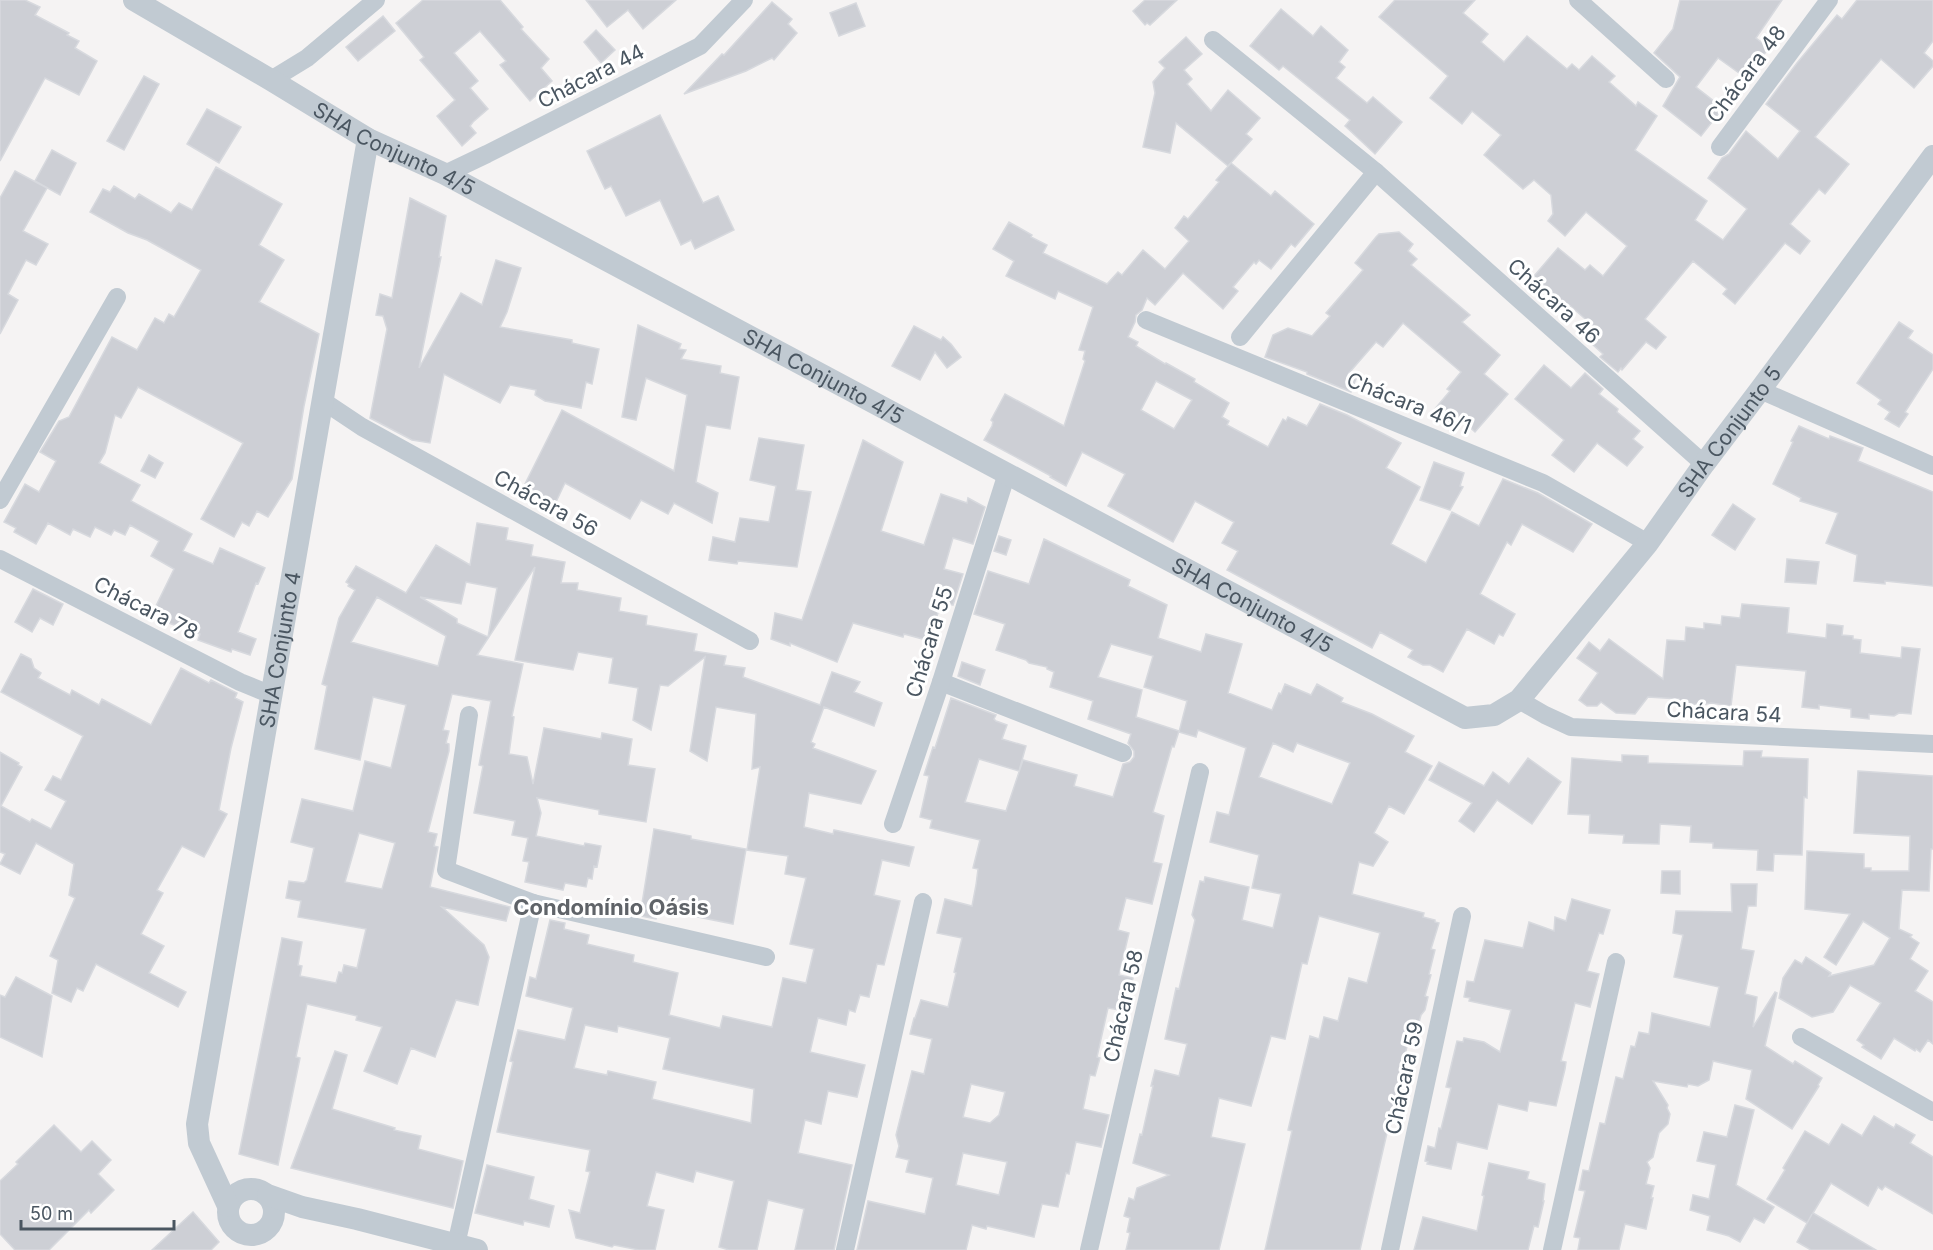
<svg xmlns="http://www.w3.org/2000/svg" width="1933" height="1250" viewBox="0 0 1933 1250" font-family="Inter,sans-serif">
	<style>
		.building { fill: #cdcfd5; stroke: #d7d9de; stroke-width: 1.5; fill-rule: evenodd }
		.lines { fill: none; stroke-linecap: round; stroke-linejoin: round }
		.minor { stroke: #c1cad2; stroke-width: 18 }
		.tertiary { stroke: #c1cad2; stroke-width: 22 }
		.labels { text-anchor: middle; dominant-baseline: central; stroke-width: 6; stroke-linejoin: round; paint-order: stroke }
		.street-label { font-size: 21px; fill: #4a5661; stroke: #fff }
		.neighbourhood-label { font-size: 22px; font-weight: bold; fill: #5f6368; stroke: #fff }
	</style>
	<rect width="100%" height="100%" fill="#f5f3f3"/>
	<g class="building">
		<polygon points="0,0 25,0 40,7 35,15 69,33 67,35 79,41 75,48 97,61 79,95 45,78 0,161"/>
		<polygon points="423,0 500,0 523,27 521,29 549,59 541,68 552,81 530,101 500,65 506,61 480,31 454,53 478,81 470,88 488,109 473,122 470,126 476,133 462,146 437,116 455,100 420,60 424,57 396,23"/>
		<polygon points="586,0 676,0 643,29 628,10 607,27"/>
		<polygon points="1145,0 1177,0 1150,25 1147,23 1145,25 1133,11"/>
		<polygon points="1395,0 1475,0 1463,13 1488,34 1481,42 1504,62 1527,36 1567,69 1572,64 1579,70 1592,56 1615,76 1609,82 1636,106 1638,102 1657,116 1635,150 1707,201 1695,220 1723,240 1747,209 1708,178 1722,158 1729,154 1746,131 1778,159 1800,131 1766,104 1797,63 1837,15 1842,19 1857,0 1933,0 1933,41 1924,53 1933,61 1933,66 1914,88 1881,59 1815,137 1849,164 1825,194 1819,189 1790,224 1810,241 1800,254 1785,243 1735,304 1723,294 1727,289 1693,261 1645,319 1666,337 1656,349 1646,342 1622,370 1621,368 1618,372 1600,357 1603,354 1582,335 1591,324 1568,304 1565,307 1535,281 1536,279 1534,276 1558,248 1585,270 1590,265 1603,276 1627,246 1586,212 1565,236 1548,221 1553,214 1551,195 1534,180 1523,189 1484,155 1501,135 1472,111 1462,124 1430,98 1448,76 1379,17"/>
		<polygon points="1680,0 1782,0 1756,38 1769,48 1746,78 1718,58 1696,87 1715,102 1712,106 1720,112 1701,136 1663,106 1680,77 1654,53 1673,29"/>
		<polygon points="772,2 792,19 788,24 797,33 774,60 772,58 746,71 684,94 722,54 724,55"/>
		<polygon points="856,3 865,26 839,36 830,13"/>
		<polygon points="1281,9 1313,36 1321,26 1348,50 1339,62 1345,67 1336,78 1367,103 1373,97 1402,122 1375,154 1345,126 1350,120 1283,66 1279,70 1250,46"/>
		<polygon points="383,16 395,31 358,61 346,47"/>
		<polygon points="596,30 615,50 601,63 584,42"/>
		<polygon points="1186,37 1202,54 1184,70 1192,79 1187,84 1211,111 1228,90 1260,118 1246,134 1252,139 1228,166 1176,123 1170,153 1143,147 1155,93 1153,82 1165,68 1159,62"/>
		<polygon points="144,76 159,84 124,150 107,141"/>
		<polygon points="207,109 241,127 219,163 187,144"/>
		<polygon points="660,115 703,203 718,196 734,230 695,249 691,240 681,245 660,200 626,216 611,186 605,189 587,151"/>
		<polygon points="52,150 76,163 60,195 35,181"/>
		<path d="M1231 163 1271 196 1275 191 1314 224 1295 247 1291 244 1271 269 1259 260 1256 264 1254 262 1233 287 1238 291 1223 309 1183 273 1155 305 1147 298 1142 310 1136 315 1135 322 1128 337 1138 342 1136 346 1165 364 1166 363 1195 379 1194 382 1229 403 1222 417 1229 421 1227 425 1268 447 1283 419 1286 421 1288 417 1307 426 1320 404 1347 415 1401 443 1386 468 1420 487 1391 544 1426 563 1452 512 1479 526 1503 479 1538 493 1592 524 1573 552 1522 524 1511 545 1507 542 1480 594 1515 614 1503 636 1499 634 1494 644 1467 629 1443 672 1430 665H1423L1408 657 1413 650 1380 632 1372 648 1227 570 1238 551 1222 543 1234 522 1195 501 1173 542 1108 506 1125 474 1082 452 1066 486 1050 477 1051 476 984 440 992 426 993 422 991 420 1005 394 1064 426 1085 361 1083 359 1085 351 1079 350 1093 307 1058 291 1055 299 1006 276 1014 261 993 249 1009 222 1032 235 1031 237 1047 245 1043 253 1107 284 1118 272 1122 275 1143 250 1165 269 1189 241 1175 228 1184 216 1188 219 1219 182 1216 180ZM1156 381 1192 400 1174 429 1141 410Z"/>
		<polygon points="216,167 282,204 259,245 284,260 259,302 319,334 304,406 292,479 268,517 257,511 249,526 242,522 234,537 201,519 243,443 138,387 121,418 115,415 105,453 99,463 140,485 131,501 192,534 183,551 213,564 220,548 265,568 258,584 256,583 238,632 256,639 250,655 232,649 231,652 198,640 200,634 163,621 152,614 174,569 151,556 159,541 130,525 125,535 114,530 111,535 95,527 90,537 73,529 70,535 48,523 36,544 14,532 16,528 4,522 25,484 39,492 56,461 40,452 59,421 69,417 112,337 137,350 155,318 164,323 169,314 174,317 201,270 147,240 128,233 90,212 103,189 110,192 114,186 135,199 139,194 171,213 179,203 192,210"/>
		<polygon points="15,171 47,188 23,231 48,244 36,265 26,260 8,294 18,300 0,334 0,198"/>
		<polygon points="410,198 446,216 439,257 441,257 419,368 461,293 482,305 496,260 521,268 507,312 500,327 572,340 572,343 599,349 592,384 586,382 581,408 545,401 535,395 536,390 510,385 500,403 444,374 430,443 412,440 370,418 387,329 383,316 376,315 380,294 392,298"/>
		<polygon points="1399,232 1413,244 1408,251 1417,259 1411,265 1470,315 1462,322 1500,355 1484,374 1508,394 1475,432 1457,416 1449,423 1434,410 1450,391 1447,389 1461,372 1403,323 1383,347 1376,342 1349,373 1357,376 1351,392 1307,374 1307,372 1265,357 1273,335 1288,328 1312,336 1330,316 1326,313 1363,270 1355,263 1376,237 1379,234"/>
		<polygon points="1899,322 1913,331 1908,338 1933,355 1933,369 1905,412 1908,414 1899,427 1885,419 1890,412 1878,404 1881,400 1857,383"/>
		<polygon points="638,325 681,344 679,349 686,350 681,359 721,366 720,373 739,377 730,429 706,425 696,482 718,493 712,523 674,503 668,514 641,500 630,519 565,483 555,504 523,488 562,410 674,471 687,395 646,378 636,420 622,417"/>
		<polygon points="914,326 941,340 943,337 951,344 961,357 947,368 935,352 920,380 892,366"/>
		<polygon points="1544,365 1571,388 1585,373 1603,389 1599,394 1618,409 1617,412 1640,431 1633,439 1643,447 1627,466 1597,443 1574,472 1552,455 1564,440 1515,399"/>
		<polygon points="1799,426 1829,439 1830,436 1863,448 1858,461 1933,492 1933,586 1885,581 1885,584 1854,581 1857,555 1826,543 1838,513 1800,501 1801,498 1773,484 1793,442 1791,441"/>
		<polygon points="759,438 804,445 796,490 811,492 797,567 738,561 737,564 709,560 713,537 735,542 740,518 769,522 776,486 750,480"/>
		<polygon points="863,440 903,462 881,531 924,545 941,494 967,503 968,498 985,507 973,544 953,538 944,569 963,574 953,605 941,602 930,641 904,634 903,637 853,623 837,662 790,643 790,646 771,639 775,613 802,620"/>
		<polygon points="149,455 163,463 155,478 141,471"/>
		<polygon points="1434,462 1464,473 1460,486 1463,487 1450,510 1420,500"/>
		<polygon points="1733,504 1755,519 1735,550 1712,535"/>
		<path d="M477 523 508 528 506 540 533 545 531 556 565 562 561 583H578L577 590 621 598 619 611 647 616 646 625 697 634 694 651 726 656 724 665 745 668 743 677 820 705 832 672 860 682 854 692 882 703 874 726 824 707 811 742 815 744 813 748 876 771 861 804 809 793 804 827 833 834 834 830 914 847 909 866 882 860 874 895 900 901 884 965 877 964 869 997 860 995 855 1012 849 1010 846 1025 818 1018 810 1052 865 1065 857 1097 828 1091 821 1124 805 1120 798 1153 852 1165 834 1250H795L804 1209 768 1200 757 1250H729L719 1247 734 1181 696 1171 693 1182 656 1172 647 1206 664 1210 655 1250H639L614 1245 612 1247 576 1238 569 1210 580 1213 590 1172 586 1171 590 1150 497 1132 513 1062 510 1061 518 1030 565 1040 573 1008 526 996 530 977 536 979 550 920 565 923 564 929 589 935 587 944 634 955 633 962 678 973 669 1015 720 1028 723 1016 772 1027 783 978 806 983 814 949 790 944 806 878 785 874 788 856 747 850 760 767 752 769 756 714 716 707 707 761 690 751 705 657 668 686 660 685 651 730 633 720 638 688 609 683 613 658 578 652 573 670 515 660 535 567 477 655 523 664 512 716 514 717 509 754 527 757 533 784 544 728 601 739 602 733 632 739 628 765 655 769 646 822 599 814V810L537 798 541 813 536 836 584 846 585 843 601 846 597 867 594 866 592 879 588 878 586 887 565 883 563 890 525 882 529 862 523 861 528 838 512 835 515 821 474 813 483 766 479 765 491 701 452 694 443 730 449 731 446 743 449 744V751L428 832 437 834 434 846 438 847 430 887 510 907 506 921 442 907 484 945 489 957 478 1005 456 1000 435 1057 411 1048 397 1084 364 1071 382 1027 356 1020 357 1016 307 1004 296 1057 300 1058 278 1165 239 1154 282 938 302 942 298 965 302 966 300 976 336 983 339 972 342 973 344 965 357 968 366 929 298 917 301 901 286 898 289 881 304 883 307 880 314 848 291 842 302 799 353 811 365 761 391 768 406 705 373 697 360 760 315 749 327 686 322 684 339 618 355 590 348 586 349 584 346 582 356 566 406 593 436 545 470 565ZM466 582 497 588 488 637 457 623V619L420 597 461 604ZM377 597 446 636 438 666 351 642ZM359 833 395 843 382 889 345 882ZM585 1025 617 1032 618 1026 670 1038 663 1069 754 1089 751 1123 652 1099 656 1082 608 1071 607 1075 574 1068Z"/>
		<polygon points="999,536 1011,540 1006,555 994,551"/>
		<path d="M1044 539 1130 580 1128 586 1167 605 1158 638 1201 652 1206 634 1242 644 1228 693 1272 710 1279 693 1281 694 1285 684 1311 695 1317 684 1343 698 1341 702 1372 714 1414 736 1405 752 1432 766 1404 814 1389 806 1374 833 1388 842 1373 866 1359 862 1352 894 1424 913 1423 917 1435 920V922L1439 923 1431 949 1435 950 1429 974 1431 975 1425 996 1428 997 1425 1010 1421 1015 1417 1030 1411 1029 1360 1250H1265L1292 1131 1288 1130 1310 1036 1319 1039 1324 1017 1338 1021 1349 978 1367 983 1380 933 1319 916 1307 964 1302 963 1285 1039 1271 1036 1251 1106 1219 1098 1211 1137 1245 1144 1219 1250H1126L1130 1233 1127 1232 1130 1218 1124 1216 1129 1198 1134 1200 1137 1188 1169 1175 1133 1163 1140 1134 1142 1135 1153 1086H1151L1155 1070 1179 1076 1187 1044 1165 1039 1176 988 1179 989 1195 920 1192 915 1200 881 1204 882 1205 877 1249 887 1242 920 1273 928 1281 894 1252 888 1259 855 1210 842 1217 812 1229 815 1246 748 1198 730 1196 737 1179 732 1187 701 1144 687 1153 656 1111 644 1098 677 1142 690 1136 717 1179 731 1174 747 1172 746 1153 812 1164 816 1153 862 1162 864 1152 904 1126 898 1118 930 1129 933 1119 975 1133 978 1125 1011 1108 1008 1097 1057 1100 1058 1095 1076 1090 1075 1083 1109 1109 1115 1101 1147 1076 1142 1069 1174 1066 1173 1058 1207 1042 1204 1034 1237 987 1226 986 1229 972 1225 966 1250H857L868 1201 925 1214 933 1178 906 1172 909 1160 896 1157 899 1146 896 1135 912 1071 924 1074 932 1039 910 1034 914 1018H915L921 1000 948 1007 956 973 954 972 962 938 937 933 945 899 972 906 976 885 978 869 973 868 980 840 930 828 932 820 920 817 929 776 924 775 933 747 935 748 951 698 996 715 994 719 996 721 1007 725 1002 739 1026 746 1019 771 979 759 965 802 1006 811 1023 760 1077 775 1074 786 1113 797 1123 764 1130 762 1134 757V751L1128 743 1131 734 1088 719 1093 701 1050 687 1054 672 1047 669V667L1029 663 1026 660 996 650 1005 624 974 614 988 571 1029 584ZM1273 743 1293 752 1297 743 1350 763 1332 804 1259 777ZM971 1084 1005 1092 999 1115 990 1123 963 1117ZM963 1153 1007 1162 999 1195 956 1185Z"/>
		<polygon points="1787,559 1819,562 1816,584 1785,582"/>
		<polygon points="33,589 63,604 53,625 40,618 32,632 15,622"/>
		<polygon points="1742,604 1789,608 1787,633 1826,638 1827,624 1843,626 1842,635 1853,636 1853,639 1861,640 1860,653 1901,658 1902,647 1920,649 1911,714 1899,713 1894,716 1869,714 1869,719 1851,717 1851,709 1819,705 1819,709 1802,707 1806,671 1736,665 1731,706 1711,703 1702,705 1679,703 1679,699 1648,697 1635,714 1616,713 1601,702 1597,706 1587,706 1579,700 1598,673 1577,658 1589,642 1600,651 1609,639 1663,679 1667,640 1685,641 1686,627 1704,629 1704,623 1721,625 1722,616 1740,618"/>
		<polygon points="21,654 31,659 34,668 41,673 38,678 70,695 72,690 99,705 102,699 151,725 181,668 209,683 211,680 237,693 235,698 243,702 231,748 219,810 227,814 204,857 182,846 157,890 163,893 141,934 164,946 149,973 186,992 178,1007 96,964 83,991 77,988 71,1002 52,993 58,960 50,956 75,898 69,895 74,864 36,843 20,874 0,864 5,854 0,852 0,752 19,763 18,765 22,767 1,806 30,822 32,819 51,829 66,801 45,790 53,776 61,780 83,736 1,692"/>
		<polygon points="962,662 985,670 980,685 958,676"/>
		<polygon points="1744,751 1762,751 1761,757 1808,759 1807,798 1804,797 1802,855 1774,854 1773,871 1757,870 1758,850 1713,848 1713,843 1690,842 1691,826 1660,824 1659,844 1623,843 1624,835 1589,833 1590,815 1568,814 1572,758 1622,762 1622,755 1648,756 1648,763 1743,766"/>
		<polygon points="1528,758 1561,782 1532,824 1497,800 1474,832 1459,821 1472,803 1429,780 1439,762 1484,786 1493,772 1509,784"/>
		<polygon points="1858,771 1933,776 1933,849 1931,849 1929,891 1902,890 1899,929 1912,935 1910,937 1919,943 1910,959 1928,971 1915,991 1933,1002 1933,1044 1928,1040 1920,1052 1916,1049 1915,1051 1894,1038 1881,1059 1862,1047 1864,1045 1857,1040 1881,1003 1850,985 1833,1012 1812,1017 1779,998 1783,978 1795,960 1802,964 1806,957 1831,973 1829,976 1874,965 1890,938 1863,921 1836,965 1824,957 1850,914 1805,909 1807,851 1864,854 1864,868 1871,868 1871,871 1909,871 1910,836 1854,833"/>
		<polygon points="654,829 691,836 691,839 746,849 733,924 658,909 656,919 640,916"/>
		<polygon points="1662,871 1680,871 1680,894 1661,893"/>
		<polygon points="1731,884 1757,884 1756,906 1748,906 1741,949 1754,951 1745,994 1757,997 1753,1027 1775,992 1777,993 1765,1046 1793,1064 1795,1061 1822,1078 1818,1085 1819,1086 1792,1129 1746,1099 1752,1070 1713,1061 1709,1080 1698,1086 1688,1084 1687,1087 1653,1081 1668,1105 1667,1108 1670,1114 1668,1124 1659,1133 1653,1157 1647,1162 1650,1168 1646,1184 1654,1186 1651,1198 1653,1198 1646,1229 1625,1224 1619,1250 1578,1250 1580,1238 1574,1237 1585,1191 1579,1190 1583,1170 1589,1171 1600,1123 1605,1124 1616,1077 1623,1079 1631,1046 1635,1047 1639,1032 1649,1034 1652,1013 1710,1027 1719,987 1674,977 1683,935 1673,933 1676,911 1732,912"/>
		<polygon points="1572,899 1610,910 1603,934 1599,933 1587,971 1599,974 1590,1007 1575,1003 1561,1061 1566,1062 1565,1069 1556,1106 1529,1101 1527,1111 1498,1104 1487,1149 1457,1142 1451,1169 1427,1164 1428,1162 1425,1161 1428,1146 1435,1148 1439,1128 1441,1129 1451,1088 1446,1087 1457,1041 1463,1042 1464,1038 1484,1042 1500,1052 1511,1010 1469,1001 1470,998 1464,997 1467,981 1474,982 1485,940 1523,948 1529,922 1554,931 1555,917 1566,921"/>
		<polygon points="16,977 52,996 42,1057 0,1037 0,995 5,997"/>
		<polygon points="335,1051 347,1055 332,1109 395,1128 394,1130 421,1136 418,1149 463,1161 453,1208 291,1168"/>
		<polygon points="1735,1105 1754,1110 1736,1185 1774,1207 1764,1223 1754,1218 1740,1242 1729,1236 1707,1230 1710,1216 1690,1210 1693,1195 1709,1199 1716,1165 1697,1161 1704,1132 1727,1137"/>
		<polygon points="1874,1116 1894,1128 1896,1124 1915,1135 1910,1143 1933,1157 1933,1214 1885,1186 1882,1190 1878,1187 1868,1206 1831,1183 1813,1213 1876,1250 1811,1250 1797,1242 1812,1214 1807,1223 1767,1199 1785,1170 1783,1168 1805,1131 1829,1145 1842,1124 1862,1136"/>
		<polygon points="54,1125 81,1152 92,1141 111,1160 98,1174 114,1190 91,1213 89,1210 49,1250 15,1250 0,1234 0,1181 18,1164 16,1162"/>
		<polygon points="1489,1163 1529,1172 1527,1179 1545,1184 1543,1201 1544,1201 1538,1227 1534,1226 1528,1250 1414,1250 1423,1217 1477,1231 1484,1196 1482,1195"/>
		<polygon points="487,1165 534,1177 529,1199 554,1206 549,1227 524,1221 523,1225 475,1213"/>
		<polygon points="193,1212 219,1242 211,1250 152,1250"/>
	</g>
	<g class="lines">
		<g class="minor">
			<polyline points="1578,0 1666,79"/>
			<polyline points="1213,40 1376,172 1704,464"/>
			<polyline points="271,80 307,58 376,0"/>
			<polyline points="1720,147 1829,0"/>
			<polyline points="445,174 487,154 700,46 744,0"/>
			<polyline points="1146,320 1543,483 1648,543"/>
			<polyline points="1240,337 1376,172"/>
			<polyline points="1760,390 1933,466"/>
			<polyline points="323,401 362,427 750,641"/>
			<polyline points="0,500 117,297"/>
			<polyline points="0,559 240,682 272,695"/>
			<polyline points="941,682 1123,753"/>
			<polyline points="1519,700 1545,715 1571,727 1933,744"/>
			<polyline points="469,715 446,870 533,903"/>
			<polyline points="893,824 941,682 1007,473"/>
			<polyline points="1801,1037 1933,1112"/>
			<polyline points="456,1245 533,903 766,957"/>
			<polyline points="845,1250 923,902"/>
			<polyline points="1089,1250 1200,772"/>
			<polyline points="1390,1250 1462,916"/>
			<polyline points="1552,1250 1616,962"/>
		</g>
		<g class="tertiary">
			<path id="s1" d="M134 0 271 80 368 139 445 174 1465 718 1494 715 1519 700 1648 543 1704 464 1760 390 1933 156"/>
			<circle cx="251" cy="1212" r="23"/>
			<polyline points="268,1195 302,1207 357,1219 477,1250"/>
			<path id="s2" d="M228 1206 199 1143 197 1124 368 139"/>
		</g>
	</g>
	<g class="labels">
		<g class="street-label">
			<text transform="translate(1746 74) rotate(-53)">Chácara 48</text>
			<text transform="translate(591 76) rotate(-27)">Chácara 44</text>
			<text stroke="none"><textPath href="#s1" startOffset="300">SHA Conjunto 4/5</textPath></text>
			<text transform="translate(1554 301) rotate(42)">Chácara 46</text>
			<text stroke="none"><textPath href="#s1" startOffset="786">SHA Conjunto 4/5</textPath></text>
			<text transform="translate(1409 403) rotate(22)">Chácara 46/1</text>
			<text stroke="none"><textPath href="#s1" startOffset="1912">SHA Conjunto 5</textPath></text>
			<text transform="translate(546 503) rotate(29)">Chácara 56</text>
			<text stroke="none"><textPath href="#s1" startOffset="1272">SHA Conjunto 4/5</textPath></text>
			<text transform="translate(146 608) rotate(27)">Chácara 78</text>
			<text transform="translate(929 642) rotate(-73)">Chácara 55</text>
			<text stroke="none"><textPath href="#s2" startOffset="570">SHA Conjunto 4</textPath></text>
			<text transform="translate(1724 712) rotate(3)">Chácara 54</text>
			<text transform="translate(1123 1006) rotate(-77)">Chácara 58</text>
			<text transform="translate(1404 1078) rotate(-78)">Chácara 59</text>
		</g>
		<g class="neighbourhood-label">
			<text x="611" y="907">Condomínio Oásis</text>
		</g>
	</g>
	<path d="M21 1220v9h153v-9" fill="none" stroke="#4a5661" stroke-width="3"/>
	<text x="30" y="1220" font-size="18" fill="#4a5661" stroke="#ffffff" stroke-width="4.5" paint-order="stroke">50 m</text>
</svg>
